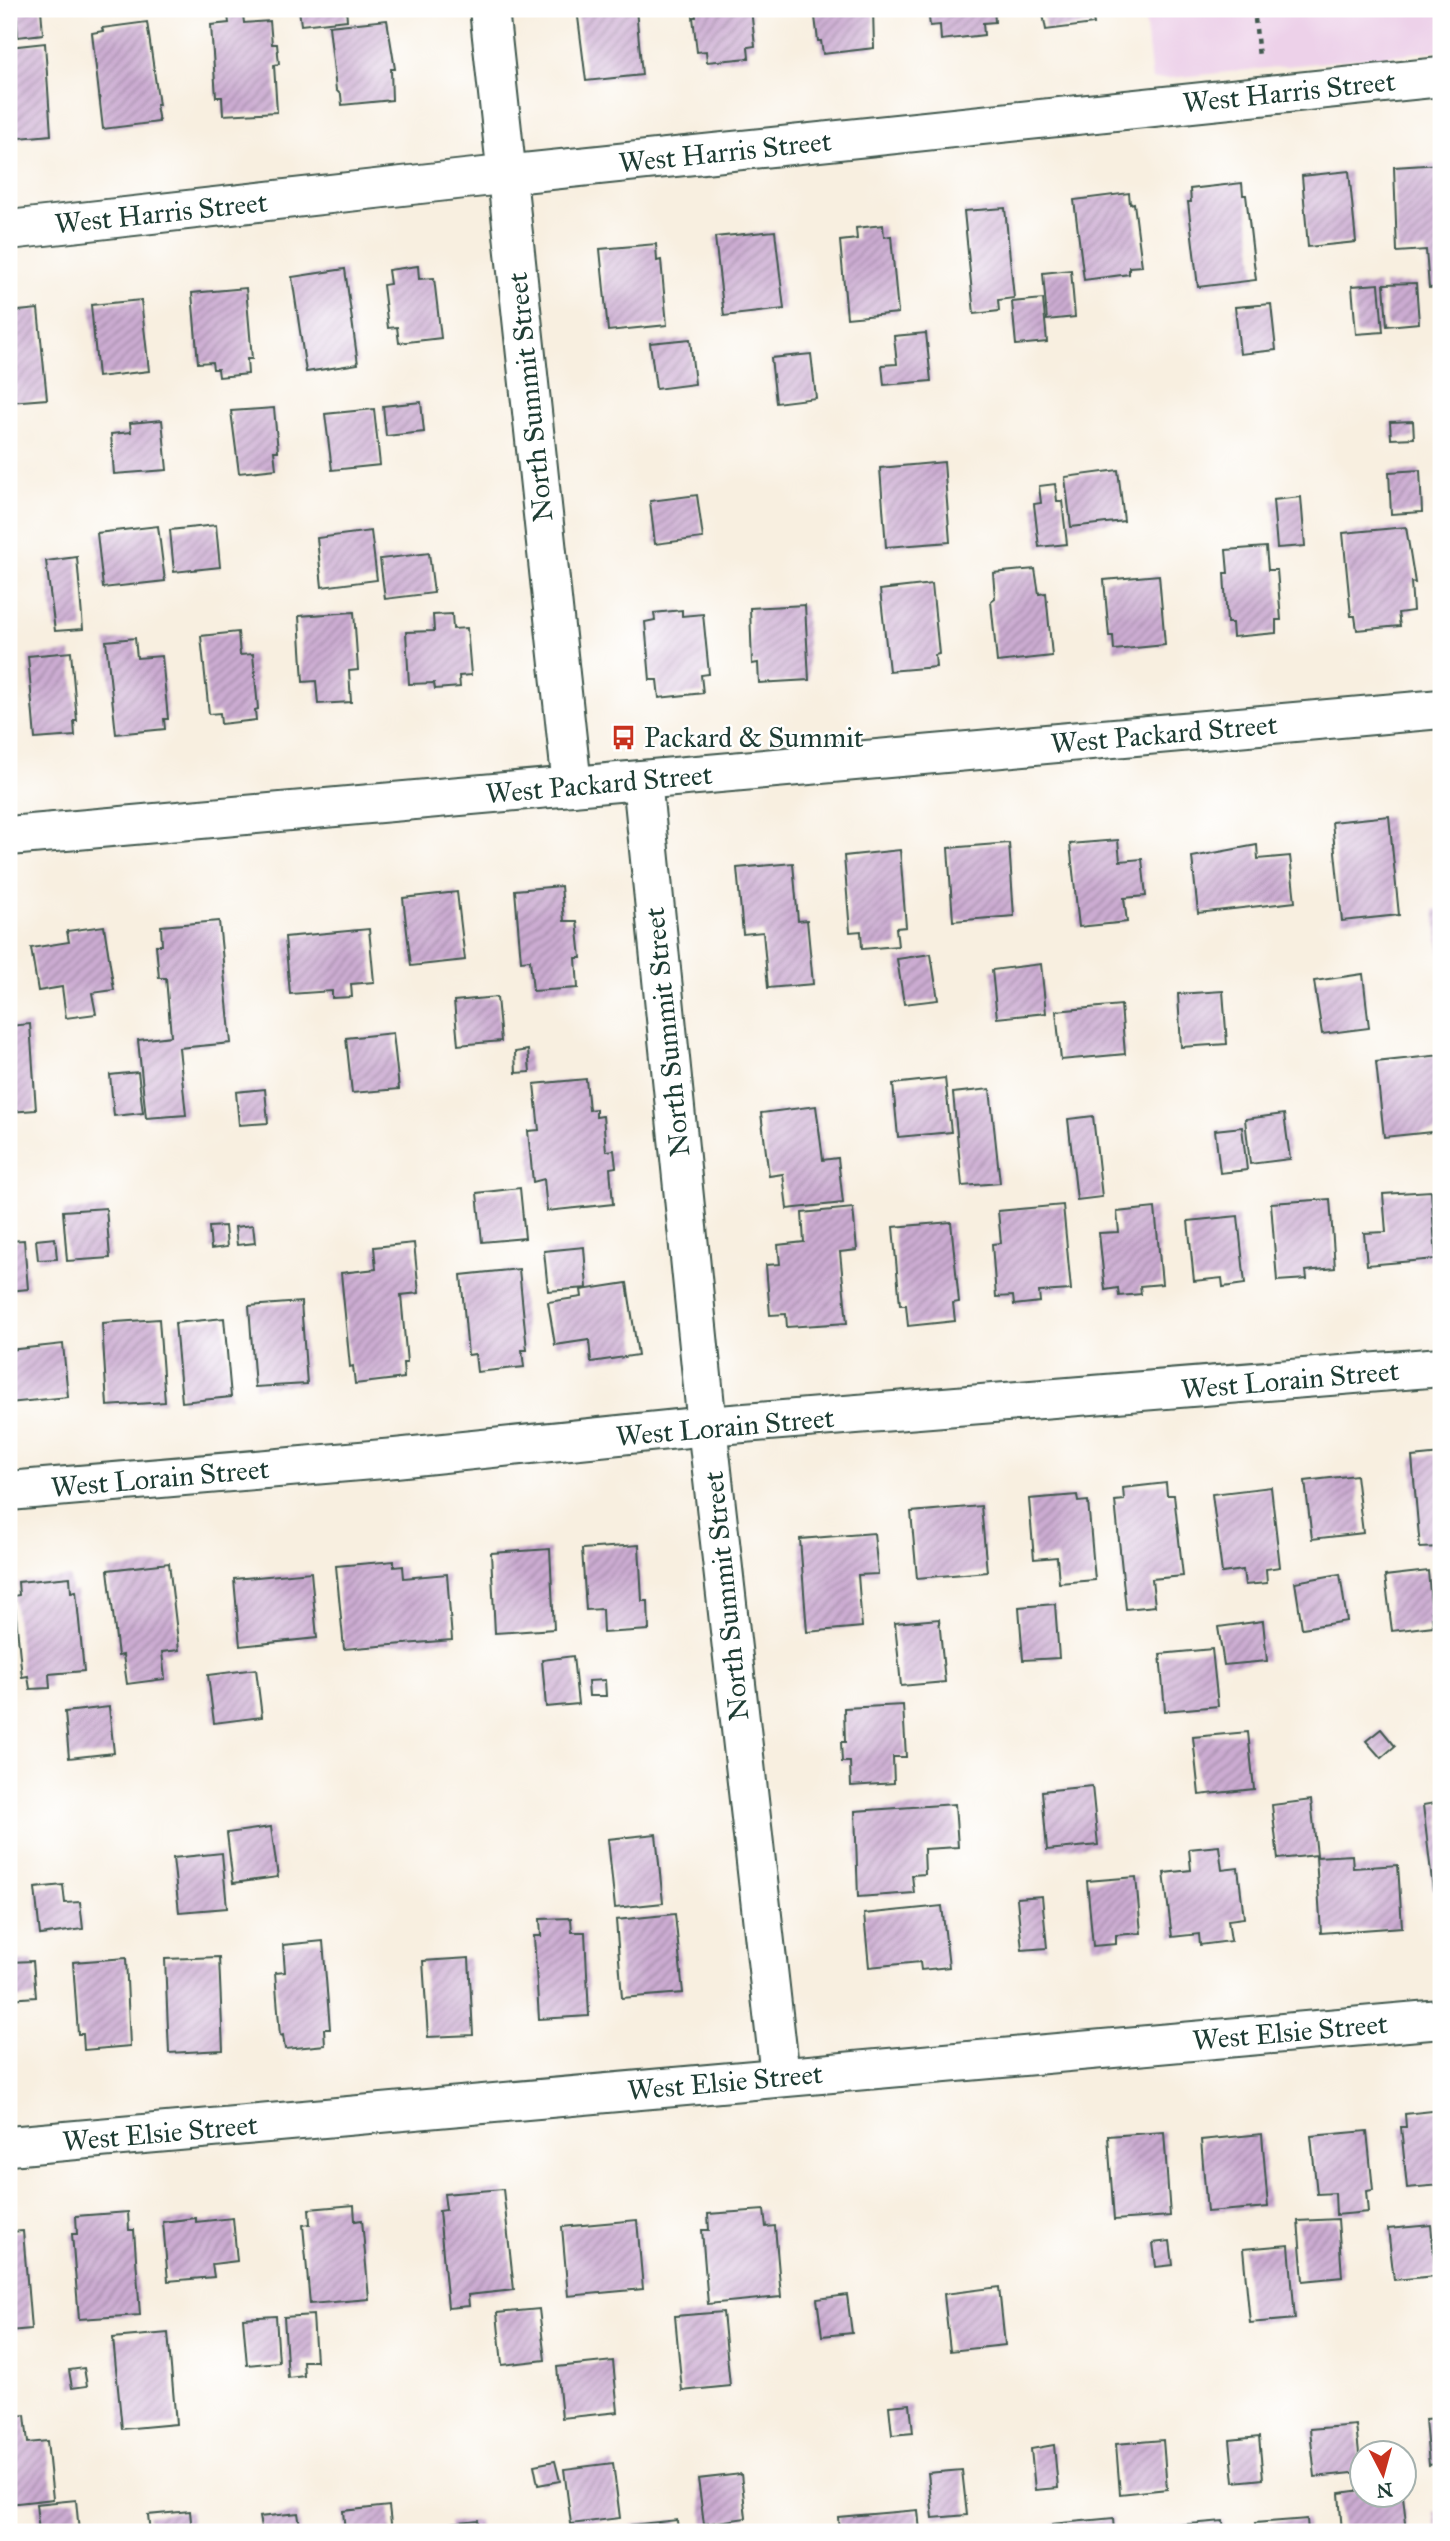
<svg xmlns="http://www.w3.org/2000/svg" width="1450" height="2541" viewBox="0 0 1450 2541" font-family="'IM FELL Great Primer',serif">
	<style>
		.built { fill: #edd1e9 }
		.building { fill: url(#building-hatch) }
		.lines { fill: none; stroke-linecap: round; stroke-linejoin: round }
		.street-casing { stroke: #40584e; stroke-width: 42 }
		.secondary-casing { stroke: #40584e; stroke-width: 42 }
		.path { stroke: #40584e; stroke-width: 4.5; stroke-dasharray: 5 5; stroke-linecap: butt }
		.street { stroke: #fff; stroke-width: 38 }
		.secondary { stroke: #fff; stroke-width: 38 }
		.labels { text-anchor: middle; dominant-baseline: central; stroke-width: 5; stroke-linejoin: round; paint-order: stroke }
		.street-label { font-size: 28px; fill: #1f3d34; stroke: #fff }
		.poi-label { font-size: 28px; fill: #1f3d34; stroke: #fff; text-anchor: start }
	</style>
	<defs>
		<pattern id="building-hatch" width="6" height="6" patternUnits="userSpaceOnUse" patternTransform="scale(1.75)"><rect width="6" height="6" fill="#ccacd2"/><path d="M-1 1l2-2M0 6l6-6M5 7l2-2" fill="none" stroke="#a58dab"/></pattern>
	</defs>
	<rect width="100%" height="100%" fill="#fff"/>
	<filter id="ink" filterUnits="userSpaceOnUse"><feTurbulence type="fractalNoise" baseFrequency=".0143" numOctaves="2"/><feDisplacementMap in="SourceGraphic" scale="14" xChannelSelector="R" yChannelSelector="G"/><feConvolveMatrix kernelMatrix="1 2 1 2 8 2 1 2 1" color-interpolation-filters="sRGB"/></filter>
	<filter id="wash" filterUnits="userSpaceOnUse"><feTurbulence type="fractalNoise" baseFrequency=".00686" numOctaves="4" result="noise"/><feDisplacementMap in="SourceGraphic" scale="28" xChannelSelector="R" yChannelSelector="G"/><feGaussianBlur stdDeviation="1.57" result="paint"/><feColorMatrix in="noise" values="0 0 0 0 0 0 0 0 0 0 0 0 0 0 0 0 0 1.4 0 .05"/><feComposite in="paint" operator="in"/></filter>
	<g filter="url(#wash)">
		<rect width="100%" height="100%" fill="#f8efe0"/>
		<polygon class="built" points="1144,9 1441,9 1441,50 1152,80"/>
		<g id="blocks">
			<g class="building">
				<polygon points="16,9 41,9 43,34 18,37"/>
				<polygon points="299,9 346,9 347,20 301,25"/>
				<polygon points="577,9 636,9 642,75 586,81"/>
				<polygon points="695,9 751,9 755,46 748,47 749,58 707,62 706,51 697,52 693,17 696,17"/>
				<polygon points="814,9 873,9 874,48 823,54 821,41 818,41"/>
				<polygon points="928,9 994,9 995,22 983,23 984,35 941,40 940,25 930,26"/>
				<polygon points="1042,9 1091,9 1094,24 1046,30"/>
				<polygon points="228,15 243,15 244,23 270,21 272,44 277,44 279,64 274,65 277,112 223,115 222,97 216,97 211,25 229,23"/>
				<polygon points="387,20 395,69 391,69 392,100 342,105 341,95 336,90 329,26"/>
				<polygon points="147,22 159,105 156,105 159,122 103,129 92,33 103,31 102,28"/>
				<polygon points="45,43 51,135 9,139 9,47"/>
				<polygon points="1441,164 1441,287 1429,288 1426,250 1397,252 1394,167"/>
				<polygon points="1349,171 1356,242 1308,247 1302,176"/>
				<polygon points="1242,183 1243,195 1246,195 1256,280 1198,287 1188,202 1191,202 1190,189"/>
				<polygon points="1129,193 1130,204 1134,203 1142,266 1129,267 1129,274 1084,280 1074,200"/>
				<polygon points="1005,208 1014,298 998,300 999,311 974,314 964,211"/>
				<polygon points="883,225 884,237 891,236 898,313 847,318 840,241 857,239 856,228"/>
				<polygon points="775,231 784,309 724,316 715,237"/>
				<polygon points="656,244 657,261 661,260 667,325 608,331 600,249"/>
				<polygon points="418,266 419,279 434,278 441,338 399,343 397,327 388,328 383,285 390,284 388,270"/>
				<polygon points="345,269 358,364 306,372 292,277"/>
				<polygon points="1071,270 1075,317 1047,320 1043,273"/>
				<polygon points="1416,283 1419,323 1387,326 1384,284"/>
				<polygon points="1379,284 1383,332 1356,334 1352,286"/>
				<polygon points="246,288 252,359 247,359 248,374 219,377 218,369 213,369 212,362 198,363 192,293"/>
				<polygon points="1043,299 1047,342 1016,345 1012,302"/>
				<polygon points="141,300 149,371 98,377 91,305"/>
				<polygon points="1271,304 1276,350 1240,354 1235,307"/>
				<polygon points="38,309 47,399 9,402 9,312"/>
				<polygon points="926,333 931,381 884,385 882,365 897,364 894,336"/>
				<polygon points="690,339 695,384 656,389 650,343"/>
				<polygon points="811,354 816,398 776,403 771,358"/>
				<polygon points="421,402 424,432 386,436 383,406"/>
				<polygon points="274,408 278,451 274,451 276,469 239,473 231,411"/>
				<polygon points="374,409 380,465 332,470 325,414"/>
				<polygon points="162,420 167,470 114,474 111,434 131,432 130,423"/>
				<polygon points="1413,421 1414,438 1391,439 1390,422"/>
				<polygon points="944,462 950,542 886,547 880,468"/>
				<polygon points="1118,470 1124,521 1071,527 1065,477"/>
				<polygon points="1420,470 1422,512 1391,514 1389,472"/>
				<polygon points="1055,484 1057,501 1062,501 1067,544 1039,547 1034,504 1041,503 1039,486"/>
				<polygon points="697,495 703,538 655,544 650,501"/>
				<polygon points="1301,497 1305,546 1277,548 1273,500"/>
				<polygon points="216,525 220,567 174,572 170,530"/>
				<polygon points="158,526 165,581 103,588 97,533"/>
				<polygon points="1406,527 1415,583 1411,582 1413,611 1398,613 1400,626 1357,630 1355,616 1351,616 1343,533"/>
				<polygon points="371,531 377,580 322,587 317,538"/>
				<polygon points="1266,547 1268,570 1277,570 1281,620 1276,620 1276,633 1233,637 1232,623 1227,623 1224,573 1228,573 1226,550"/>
				<polygon points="429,553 434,593 385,599 380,559"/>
				<polygon points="77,557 83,629 55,631 46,561"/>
				<polygon points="1035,569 1039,594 1046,593 1052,656 997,662 991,601 995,598 993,573"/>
				<polygon points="1159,575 1165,645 1114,650 1113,636 1109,636 1104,580"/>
				<polygon points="932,584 939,654 935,655 936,667 889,671 880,590"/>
				<polygon points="805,605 809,680 759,683 758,663 752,664 750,608"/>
				<polygon points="682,610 682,616 703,614 709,674 701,675 703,693 659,698 657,680 650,680 645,622 655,620 654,613"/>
				<polygon points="354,612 358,670 349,671 351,702 318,704 316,681 303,682 299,616"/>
				<polygon points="452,614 453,629 467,628 471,675 459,676 460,687 435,689 434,683 409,684 406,632 434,631 433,615"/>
				<polygon points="238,632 240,655 253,654 258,709 255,710 256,720 221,724 220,713 209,714 201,636"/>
				<polygon points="135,638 137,658 162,656 168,719 164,719 165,729 116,734 106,641"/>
				<polygon points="71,652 77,721 74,721 75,736 35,739 28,656"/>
				<polygon points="1389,816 1399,915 1342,921 1332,822"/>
				<polygon points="1118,840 1120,861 1142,859 1146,896 1124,898 1127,922 1079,927 1070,844"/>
				<polygon points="1009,843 1014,916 953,921 948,848"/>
				<polygon points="1257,845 1258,859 1290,856 1295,902 1198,913 1192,857"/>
				<polygon points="900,850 906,927 896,928 898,946 862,949 861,931 850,932 844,856"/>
				<polygon points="793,863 798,921 807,920 813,984 768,988 763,932 743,934 737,868"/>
				<polygon points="561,886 564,921 577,921 581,958 576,958 578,988 533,991 530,960 521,961 515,890"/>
				<polygon points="457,892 465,960 411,966 403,898"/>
				<polygon points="1441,909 1441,954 1440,954 1434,910"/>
				<polygon points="219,921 231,1043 179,1048 186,1115 146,1118 138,1040 171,1036 166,978 159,978 156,945 162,945 161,926"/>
				<polygon points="104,926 114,990 92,993 96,1014 66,1018 62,987 38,991 31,948 69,942 67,931"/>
				<polygon points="369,929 374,982 351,984 352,997 332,998 332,991 290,994 285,937"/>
				<polygon points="931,954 938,1000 904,1004 897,959"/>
				<polygon points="1041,964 1046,1013 997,1018 992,970"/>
				<polygon points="1363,974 1369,1028 1322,1034 1314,981"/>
				<polygon points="1223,991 1227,1044 1181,1047 1178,994"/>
				<polygon points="497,997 501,1041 458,1045 454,1001"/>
				<polygon points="1121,1005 1125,1054 1061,1060 1056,1011"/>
				<polygon points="30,1024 36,1110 9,1112 9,1026"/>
				<polygon points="393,1033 399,1089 352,1093 346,1038"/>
				<polygon points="528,1050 530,1072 516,1073 515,1052"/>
				<polygon points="1441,1055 1441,1131 1384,1137 1376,1062"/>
				<polygon points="138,1072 143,1113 114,1116 110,1075"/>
				<polygon points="945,1078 951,1132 898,1137 893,1084"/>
				<polygon points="586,1079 589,1110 596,1109 596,1117 603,1116 606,1151 614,1150 616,1167 610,1168 613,1204 547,1211 544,1179 533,1182 528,1131 539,1130 534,1084"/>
				<polygon points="265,1089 268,1123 239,1125 236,1092"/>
				<polygon points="990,1089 1000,1183 962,1186 953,1093"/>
				<polygon points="816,1106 823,1160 838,1158 843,1203 787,1209 783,1174 769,1176 761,1113"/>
				<polygon points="1284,1114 1290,1159 1250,1164 1245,1119"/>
				<polygon points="1093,1116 1102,1197 1077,1200 1068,1119"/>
				<polygon points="1242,1127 1247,1170 1220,1173 1215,1130"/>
				<polygon points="520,1188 525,1238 482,1242 477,1193"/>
				<polygon points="1431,1191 1436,1259 1367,1265 1364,1233 1386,1232 1383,1194"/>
				<polygon points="1330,1199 1335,1268 1306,1271 1307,1279 1277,1281 1271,1203"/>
				<polygon points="1063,1205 1071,1290 1039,1292 1040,1302 1014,1305 1013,1296 996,1297 992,1244 1001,1243 998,1211"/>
				<polygon points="106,1208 110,1258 67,1261 63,1211"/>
				<polygon points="853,1208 857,1250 840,1252 847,1323 787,1327 786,1314 770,1315 766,1265 780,1264 778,1245 804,1242 802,1213"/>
				<polygon points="1155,1208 1162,1284 1140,1286 1141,1294 1119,1296 1118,1288 1105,1290 1099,1233 1119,1232 1117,1212"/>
				<polygon points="1238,1216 1245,1284 1223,1287 1222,1278 1194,1281 1188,1221"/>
				<polygon points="951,1222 959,1302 953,1303 955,1321 908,1326 906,1305 900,1305 893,1227"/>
				<polygon points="253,1225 255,1243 237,1245 235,1227"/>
				<polygon points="225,1226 227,1247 211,1249 209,1227"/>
				<polygon points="55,1238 57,1259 38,1260 36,1240"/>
				<polygon points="24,1240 28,1289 9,1291 9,1241"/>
				<polygon points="414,1243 419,1293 401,1295 407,1363 403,1363 404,1378 355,1384 353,1366 350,1367 341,1273 376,1269 374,1247"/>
				<polygon points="584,1247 587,1288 548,1291 544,1251"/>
				<polygon points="519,1269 527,1350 522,1350 524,1367 477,1372 475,1354 468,1355 461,1275"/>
				<polygon points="627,1283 638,1355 591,1362 589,1340 555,1345 548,1302 582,1297 581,1290"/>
				<polygon points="301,1302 307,1384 255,1387 249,1306"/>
				<polygon points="224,1318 231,1397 182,1402 175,1323"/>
				<polygon points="159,1319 165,1402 107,1406 102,1323"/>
				<polygon points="63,1344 68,1397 9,1403 9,1350"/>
				<polygon points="1441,1454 1441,1547 1420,1548 1412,1457"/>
				<polygon points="1356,1475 1363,1533 1312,1539 1305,1481"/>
				<polygon points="1166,1483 1167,1495 1174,1495 1183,1576 1152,1579 1155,1606 1126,1609 1115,1501 1124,1500 1123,1488"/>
				<polygon points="1271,1487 1280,1567 1266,1569 1267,1583 1245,1585 1243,1570 1222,1573 1212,1494"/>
				<polygon points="1077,1495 1078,1502 1088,1501 1095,1580 1059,1583 1057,1557 1034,1559 1029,1499"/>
				<polygon points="981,1506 987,1572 917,1578 911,1512"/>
				<polygon points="874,1533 878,1574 858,1575 862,1627 807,1632 800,1539"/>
				<polygon points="639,1545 642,1601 648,1601 649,1630 603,1633 602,1609 586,1610 582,1549"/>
				<polygon points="550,1549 554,1629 495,1633 491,1553"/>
				<polygon points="394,1561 394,1567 403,1566 404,1578 447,1574 452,1640 344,1649 336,1566"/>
				<polygon points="169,1563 179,1650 162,1652 165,1679 127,1684 123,1655 118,1656 108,1570"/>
				<polygon points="1428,1571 1433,1626 1392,1631 1385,1576"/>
				<polygon points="311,1572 317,1638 240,1646 234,1579"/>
				<polygon points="1340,1574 1347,1621 1302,1628 1295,1582"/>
				<polygon points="70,1577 71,1592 76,1591 84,1671 49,1674 50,1688 30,1689 28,1676 22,1677 14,1596 19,1595 18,1582"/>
				<polygon points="1055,1604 1059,1658 1023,1660 1019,1607"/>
				<polygon points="939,1619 945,1682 901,1686 895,1623"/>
				<polygon points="1263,1621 1267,1661 1224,1665 1218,1627"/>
				<polygon points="1212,1649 1218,1706 1165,1711 1160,1654"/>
				<polygon points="573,1656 578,1704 546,1707 542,1660"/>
				<polygon points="256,1669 262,1717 214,1723 208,1675"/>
				<polygon points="605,1680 606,1696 589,1696 588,1681"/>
				<polygon points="903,1705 906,1757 893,1757 894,1783 851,1786 850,1762 842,1762 841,1742 845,1742 844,1708"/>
				<polygon points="109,1707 114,1753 69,1758 65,1712"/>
				<polygon points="1381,1729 1395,1746 1381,1758 1366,1741"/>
				<polygon points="1248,1732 1254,1789 1199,1795 1193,1737"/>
				<polygon points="1092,1786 1098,1845 1047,1850 1042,1791"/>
				<polygon points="1311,1800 1317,1855 1278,1859 1272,1805"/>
				<polygon points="1441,1802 1441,1889 1433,1890 1423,1805"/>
				<polygon points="955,1804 958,1847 924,1849 925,1874 912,1875 914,1893 858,1897 855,1811"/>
				<polygon points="271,1827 278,1877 233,1883 227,1833"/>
				<polygon points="656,1834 663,1903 615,1908 608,1839"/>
				<polygon points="1219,1846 1222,1870 1238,1868 1244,1918 1228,1920 1231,1941 1200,1945 1199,1934 1172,1937 1164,1873 1191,1870 1189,1849"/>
				<polygon points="222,1853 227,1908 179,1912 173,1858"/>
				<polygon points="1352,1855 1353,1868 1398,1865 1402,1927 1321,1933 1316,1857"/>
				<polygon points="1136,1877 1141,1933 1116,1935 1116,1944 1093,1946 1087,1881"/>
				<polygon points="63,1885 65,1903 80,1902 83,1929 40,1935 35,1888"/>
				<polygon points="1042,1896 1047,1948 1022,1950 1017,1898"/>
				<polygon points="942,1906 949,1967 921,1970 920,1962 869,1967 864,1914"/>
				<polygon points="675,1914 683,1993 622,1998 616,1920"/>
				<polygon points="571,1918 572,1932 585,1932 589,2016 539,2019 534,1936 541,1936 540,1919"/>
				<polygon points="323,1941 330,2029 324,2029 325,2045 285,2049 283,2035 280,2036 275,1973 285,1972 283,1945"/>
				<polygon points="219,1957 223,2050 169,2053 165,1959"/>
				<polygon points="126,1958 130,2046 84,2050 83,2034 78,2034 73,1962"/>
				<polygon points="469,1958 473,2035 428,2037 423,1961"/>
				<polygon points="33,1961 36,1997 9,1999 9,1962"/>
				<polygon points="1441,2110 1441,2185 1407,2188 1401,2127 1406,2127 1405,2114"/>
				<polygon points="1367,2131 1373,2190 1366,2191 1368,2212 1336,2215 1335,2193 1317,2194 1311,2136"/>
				<polygon points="1164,2132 1170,2216 1114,2220 1108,2136"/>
				<polygon points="1262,2134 1268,2207 1207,2212 1201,2140"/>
				<polygon points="503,2189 514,2290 468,2295 469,2306 448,2308 439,2211 446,2210 444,2194"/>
				<polygon points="354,2205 355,2221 362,2220 369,2299 310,2304 303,2225 310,2224 309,2209"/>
				<polygon points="764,2210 766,2227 775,2226 781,2297 708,2304 702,2230 709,2230 708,2214"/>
				<polygon points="128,2212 129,2230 134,2230 140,2315 79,2319 72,2234 77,2234 76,2216"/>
				<polygon points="196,2218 196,2222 233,2218 237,2261 212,2264 214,2277 168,2281 163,2222"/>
				<polygon points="1338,2219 1342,2277 1303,2281 1298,2221"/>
				<polygon points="637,2220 643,2289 568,2296 562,2227"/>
				<polygon points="1431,2225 1436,2276 1394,2280 1388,2229"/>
				<polygon points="23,2231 31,2329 9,2331 9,2232"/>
				<polygon points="1170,2241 1173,2265 1156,2267 1153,2243"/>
				<polygon points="1289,2245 1295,2319 1250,2323 1243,2249"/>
				<polygon points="999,2287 1005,2345 950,2351 944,2294"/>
				<polygon points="847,2295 852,2333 822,2336 817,2299"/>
				<polygon points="539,2309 545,2360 502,2365 497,2313"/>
				<polygon points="723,2312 730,2386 682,2391 675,2316"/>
				<polygon points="313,2315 316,2361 303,2361 304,2376 288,2378 284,2317"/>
				<polygon points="276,2316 279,2362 247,2365 243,2318"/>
				<polygon points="168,2333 176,2424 122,2429 113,2338"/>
				<polygon points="613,2361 618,2412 562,2418 557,2367"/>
				<polygon points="84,2368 87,2386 72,2388 69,2370"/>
				<polygon points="910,2404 913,2433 892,2435 889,2406"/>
				<polygon points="25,2415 28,2443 47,2441 53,2499 9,2504 9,2417"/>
				<polygon points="1441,2418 1441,2463 1429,2465 1425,2419"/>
				<polygon points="1356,2425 1361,2472 1315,2477 1310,2429"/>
				<polygon points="1259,2437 1263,2479 1234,2482 1230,2440"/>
				<polygon points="1163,2440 1167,2489 1120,2494 1116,2444"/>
				<polygon points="1054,2445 1058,2488 1035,2490 1031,2449"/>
				<polygon points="555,2461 560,2481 538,2485 534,2465"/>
				<polygon points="613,2463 620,2518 571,2524 564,2469"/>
				<polygon points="962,2470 967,2515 933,2518 928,2473"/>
				<polygon points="741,2474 746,2518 704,2524 698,2479"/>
				<polygon points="1362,2490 1362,2496 1403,2496 1407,2532 1342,2532 1339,2493"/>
				<polygon points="76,2500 79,2532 39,2532 36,2504"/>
				<polygon points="389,2506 392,2532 345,2532 343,2511"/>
				<polygon points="918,2510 920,2532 839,2532 838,2517"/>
				<polygon points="190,2511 192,2532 150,2532 148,2515"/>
				<polygon points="1434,2511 1441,2511 1441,2532 1436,2532"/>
				<polygon points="298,2513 301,2532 262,2532 259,2517"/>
				<polygon points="1113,2518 1114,2532 1053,2532 1052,2524"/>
				<polygon points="1307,2519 1308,2532 1256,2532 1255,2523"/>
				<polygon points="478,2520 479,2532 451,2532 450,2523"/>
				<polygon points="677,2520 678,2532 632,2532 631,2525"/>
				<polygon points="1223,2521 1224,2532 1156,2532 1156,2527"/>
			</g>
		</g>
	</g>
	<g filter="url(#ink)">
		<use href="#blocks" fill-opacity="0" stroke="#40584e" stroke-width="2"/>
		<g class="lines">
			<defs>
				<g id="street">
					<polyline points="489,9 572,786"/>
					<polyline points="9,230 465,179 1441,77"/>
					<polyline points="642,780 707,1426 780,2076"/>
					<polyline points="9,1491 395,1458 707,1426 1441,1367"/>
					<polyline points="9,2146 1441,2019"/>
				</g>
				<polyline id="secondary" points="9,836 1441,709"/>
			</defs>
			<use href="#street" class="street-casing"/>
			<use href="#secondary" class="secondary-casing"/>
			<polyline class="path" points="1254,9 1259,57"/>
			<use href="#street" class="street"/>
			<use href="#secondary" class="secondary"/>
		</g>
	</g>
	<defs>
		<symbol id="bus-bare" viewBox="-9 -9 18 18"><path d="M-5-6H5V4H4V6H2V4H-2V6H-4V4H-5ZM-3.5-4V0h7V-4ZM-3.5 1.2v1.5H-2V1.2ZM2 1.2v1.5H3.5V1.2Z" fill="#c8321e" stroke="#fff" stroke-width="2.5" paint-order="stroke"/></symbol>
	</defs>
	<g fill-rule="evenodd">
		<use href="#bus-bare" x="606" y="720" width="35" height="35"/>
	</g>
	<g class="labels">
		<g class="street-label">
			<text transform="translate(1289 92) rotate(-6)">West Harris Street</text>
			<text transform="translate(725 152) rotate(-6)">West Harris Street</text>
			<text transform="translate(161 213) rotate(-6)">West Harris Street</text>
			<text transform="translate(530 397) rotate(-96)">North Summit Street</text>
			<text transform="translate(1164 734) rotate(-5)">West Packard Street</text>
			<text transform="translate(599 784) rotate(-5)">West Packard Street</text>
			<text transform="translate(667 1032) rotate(-96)">North Summit Street</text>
			<text transform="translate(1290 1380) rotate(-5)">West Lorain Street</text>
			<text transform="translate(725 1427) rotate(-5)">West Lorain Street</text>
			<text transform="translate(160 1478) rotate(-5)">West Lorain Street</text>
			<text transform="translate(726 1596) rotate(-96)">North Summit Street</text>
			<text transform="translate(1290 2032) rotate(-5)">West Elsie Street</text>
			<text transform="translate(725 2082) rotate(-5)">West Elsie Street</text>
			<text transform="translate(160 2133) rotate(-5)">West Elsie Street</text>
		</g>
		<g class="poi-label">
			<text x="644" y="737">Packard &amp; Summit</text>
		</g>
	</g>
	<rect width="1450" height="2541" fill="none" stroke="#fff" stroke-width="35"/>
	<g transform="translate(1383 2474) rotate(174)"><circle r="33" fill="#ffffff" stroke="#a5b1ae" stroke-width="2"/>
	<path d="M0-5L12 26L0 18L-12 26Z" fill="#c8321e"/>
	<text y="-10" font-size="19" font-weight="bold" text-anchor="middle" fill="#1f3d34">N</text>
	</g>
</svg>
